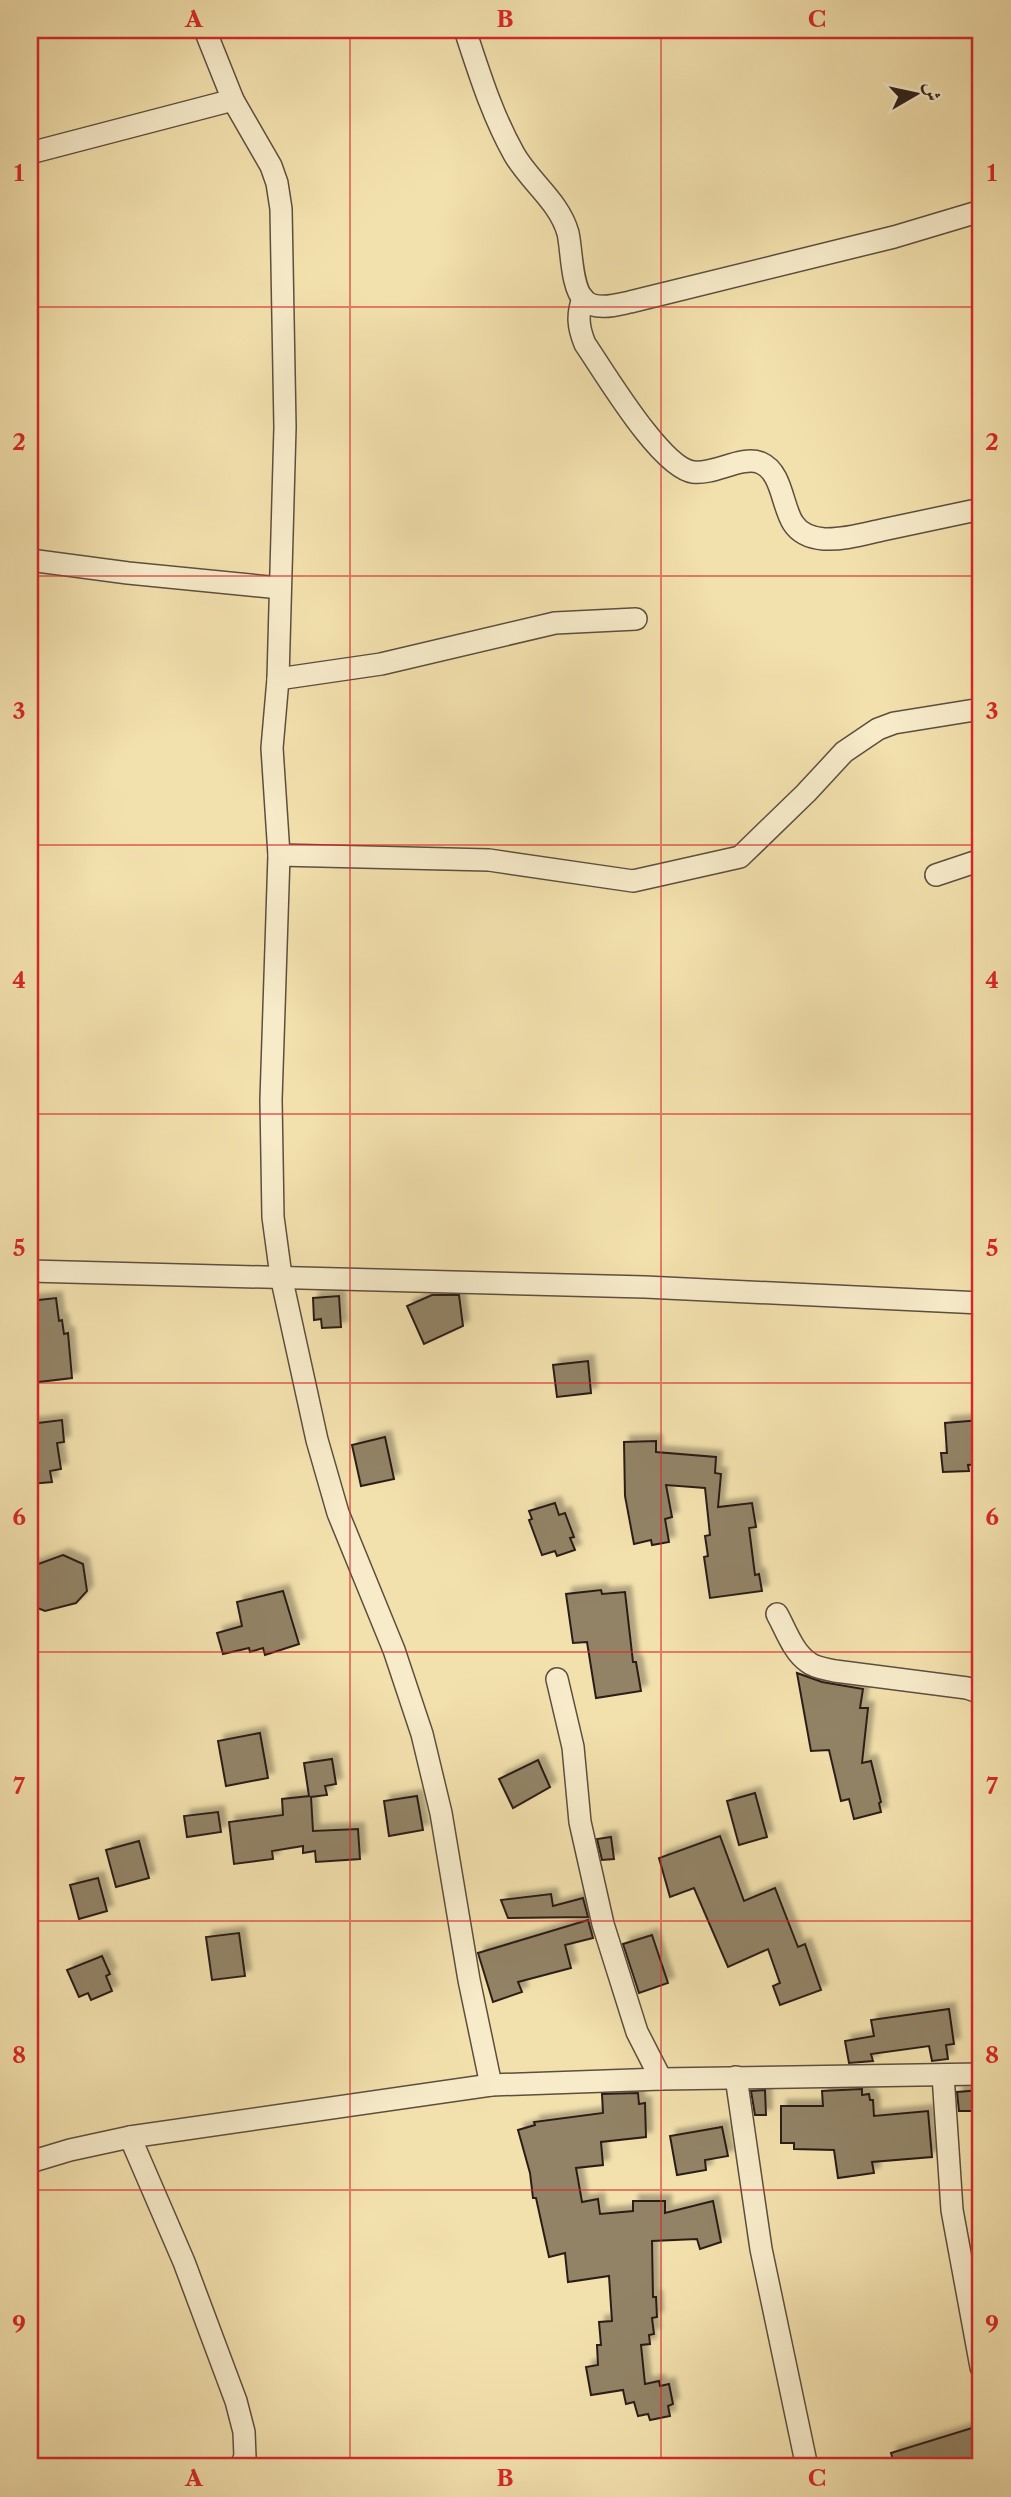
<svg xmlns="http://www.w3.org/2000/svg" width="1011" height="2497" viewBox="0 0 1011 2497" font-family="'Libre Caslon Text',Amiri,serif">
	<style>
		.building { fill: #928366; stroke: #2b1f19; stroke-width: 2; filter: url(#shadow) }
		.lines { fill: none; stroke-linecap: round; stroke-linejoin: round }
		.street-casing { stroke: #5d4f3e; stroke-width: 24 }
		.street { stroke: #f7ebca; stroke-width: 21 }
		.grid { fill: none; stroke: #d62828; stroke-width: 2; stroke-opacity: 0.55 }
		.neatline { fill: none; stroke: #d62828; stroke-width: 2.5 }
		.grid-label { font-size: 23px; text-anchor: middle; font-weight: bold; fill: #d62828 }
	</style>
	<defs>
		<filter id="shadow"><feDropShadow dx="6" dy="-6" stdDeviation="2" flood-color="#0004"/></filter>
	</defs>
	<rect width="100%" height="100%" fill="#f2e0ad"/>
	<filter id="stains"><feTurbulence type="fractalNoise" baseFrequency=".00286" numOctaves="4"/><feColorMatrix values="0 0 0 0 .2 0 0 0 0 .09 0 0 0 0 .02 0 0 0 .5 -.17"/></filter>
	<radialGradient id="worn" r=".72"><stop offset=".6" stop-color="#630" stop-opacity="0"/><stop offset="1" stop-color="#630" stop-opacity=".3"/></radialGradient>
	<g class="building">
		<polygon points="432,1295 459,1295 463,1326 424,1344 407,1306"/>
		<polygon points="339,1296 341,1327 322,1328 321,1319 314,1320 313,1298"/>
		<polygon points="56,1298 59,1321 62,1320 64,1334 68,1333 72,1378 30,1383 30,1301"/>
		<polygon points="588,1361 591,1393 557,1397 553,1365"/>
		<polygon points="62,1420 64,1442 57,1443 61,1469 50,1471 52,1482 30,1484 30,1424"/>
		<polygon points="981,1420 981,1464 968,1465 969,1471 943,1472 941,1453 947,1453 945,1423"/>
		<polygon points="385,1437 394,1479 361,1486 352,1445"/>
		<polygon points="656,1441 656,1452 716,1457 715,1473 721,1474 718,1507 752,1503 756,1527 749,1528 755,1575 759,1574 762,1591 710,1598 704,1557 708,1556 705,1536 710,1535 705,1488 666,1485 672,1517 665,1519 669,1542 652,1545 651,1540 634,1544 625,1496 624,1442"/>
		<polygon points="555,1503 559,1515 565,1513 574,1537 570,1538 575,1550 557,1556 555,1551 542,1555 529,1520 532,1519 529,1511"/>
		<polygon points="63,1555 83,1564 87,1591 76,1603 45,1611 30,1605 30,1567"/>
		<polygon points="601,1590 602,1594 625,1592 633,1662 636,1662 641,1691 596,1698 587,1642 573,1643 566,1594"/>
		<polygon points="283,1591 299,1644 265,1655 263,1648 250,1652 249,1648 223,1654 217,1633 242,1626 237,1602"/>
		<polygon points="797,1673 822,1682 863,1689 860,1708 868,1708 862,1763 871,1761 881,1802 879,1803 881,1812 854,1819 849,1799 841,1801 829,1750 811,1751"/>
		<polygon points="260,1733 268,1778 226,1786 218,1741"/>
		<polygon points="332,1759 336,1784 325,1786 327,1795 311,1797 313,1831 358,1829 360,1859 316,1862 315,1851 303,1853 303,1846 272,1851 273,1859 234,1864 229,1822 283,1815 282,1799 309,1796 304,1763"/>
		<polygon points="538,1760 550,1787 513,1808 499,1779"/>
		<polygon points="755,1793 767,1837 739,1845 727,1801"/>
		<polygon points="417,1796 423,1830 389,1836 384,1801"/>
		<polygon points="218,1812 221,1832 187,1837 184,1816"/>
		<polygon points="720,1836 744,1901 775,1888 798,1947 805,1944 821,1990 780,2005 773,1986 780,1983 768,1949 728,1967 694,1888 670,1897 659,1858"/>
		<polygon points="611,1837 614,1859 602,1860 597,1839"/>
		<polygon points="139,1841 149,1878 116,1887 106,1850"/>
		<polygon points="98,1878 107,1911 79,1919 70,1885"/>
		<polygon points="551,1894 553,1906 583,1898 588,1917 508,1918 501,1900"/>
		<polygon points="588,1920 593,1938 565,1945 571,1968 518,1982 522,1992 493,2002 478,1953"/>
		<polygon points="239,1933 245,1976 212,1980 206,1937"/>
		<polygon points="652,1935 668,1983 639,1993 623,1944"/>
		<polygon points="102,1956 110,1974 106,1976 112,1991 91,2000 88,1993 79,1997 67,1970"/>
		<polygon points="949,2009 954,2044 946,2045 948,2059 932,2061 929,2046 871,2054 873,2061 849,2063 845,2041 874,2036 871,2020"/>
		<polygon points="862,2089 862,2095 869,2094 870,2100 873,2100 874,2116 928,2111 932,2157 872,2162 874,2173 838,2178 834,2150 794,2149 794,2143 781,2143 781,2106 823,2106 822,2091"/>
		<polygon points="765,2090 766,2115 755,2115 751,2091"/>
		<polygon points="981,2090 981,2111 959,2111 957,2092"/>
		<polygon points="638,2093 639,2104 645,2103 646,2137 601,2142 603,2165 576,2168 582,2202 598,2199 600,2214 633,2211 633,2201 665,2201 665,2213 713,2201 721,2242 700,2249 697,2239 652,2241 653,2297 656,2297 657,2317 652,2318 654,2334 649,2335 650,2344 641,2345 645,2384 659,2381 660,2386 669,2384 673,2404 668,2406 670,2416 650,2420 648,2414 638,2416 634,2402 626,2404 623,2390 591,2395 586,2367 598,2365 597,2345 601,2345 599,2322 612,2321 609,2276 568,2282 565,2253 549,2257 536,2198 533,2198 530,2173 518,2130 535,2125 534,2122 603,2113 602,2094"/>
		<polygon points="722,2127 728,2156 705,2160 706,2170 677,2175 670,2136"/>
		<polygon points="972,2428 981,2455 981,2467 895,2467 891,2453"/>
	</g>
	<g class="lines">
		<defs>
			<g id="street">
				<polyline points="205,30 233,100 271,166 277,183 281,209 285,427 278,679 272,748 279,855 271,1100 273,1217 281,1276 317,1440 338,1513 394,1650 422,1734 441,1813 469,1980 491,2085"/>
				<path d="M465 30C479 72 492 115 514 154 529 181 559 201 568 233 572 251 571 287 584 300 596 311 616 305 630 302L894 237 981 211"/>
				<polyline points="30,153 233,100"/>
				<path d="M583 298C577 315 578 327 585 344 605 373 661 468 693 472 714 475 742 455 761 463 782 472 782 506 793 523 800 534 812 538 824 539 844 540 864 534 882 530 915 523 948 516 981 509"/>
				<polyline points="30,560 128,573 280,588"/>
				<polyline points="278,679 381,664 555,623 636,619"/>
				<polyline points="279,855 489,860 633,881 740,857 806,793 844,752 878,729 894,723 981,709"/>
				<polyline points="936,875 981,860"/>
				<polyline points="30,1271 645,1287 981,1303"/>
				<path d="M777 1614C785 1628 793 1652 808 1662 815 1668 827 1669 835 1671L967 1688 981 1693"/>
				<polyline points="557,1679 573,1747 580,1822 603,1924 637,2032 661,2079"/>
				<polyline points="943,2075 952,2210 981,2367"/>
				<polyline points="736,2077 761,2249 807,2467"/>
				<polyline points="130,2137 184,2262 236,2401 244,2432 245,2457 240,2467"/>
				<polyline points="30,2162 70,2150 130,2137 491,2085 661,2079 981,2074"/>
			</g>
		</defs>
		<use href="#street" class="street-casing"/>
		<use href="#street" class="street"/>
	</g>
	<path class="grid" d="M350 30V2467M661 30V2467M30 307H981M30 576H981M30 845H981M30 1114H981M30 1383H981M30 1652H981M30 1921H981M30 2190H981"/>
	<rect width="1011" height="2497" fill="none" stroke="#f2e0ad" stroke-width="77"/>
	<g transform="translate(916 94) rotate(81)" stroke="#f7ebca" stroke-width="5" paint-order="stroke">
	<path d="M0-5L12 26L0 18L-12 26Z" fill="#2b1f19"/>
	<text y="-10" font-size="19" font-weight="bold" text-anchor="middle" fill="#2b1f19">ش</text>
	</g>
	<rect x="38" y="38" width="934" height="2420" class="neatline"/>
	<g class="grid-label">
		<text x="194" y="27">A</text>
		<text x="505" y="27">B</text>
		<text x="817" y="27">C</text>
		<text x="19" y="181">1</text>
		<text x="992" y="181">1</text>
		<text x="19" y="450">2</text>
		<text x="992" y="450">2</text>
		<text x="19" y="719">3</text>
		<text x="992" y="719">3</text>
		<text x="19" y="988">4</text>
		<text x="992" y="988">4</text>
		<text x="19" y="1256">5</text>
		<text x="992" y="1256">5</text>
		<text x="19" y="1525">6</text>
		<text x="992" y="1525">6</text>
		<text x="19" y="1794">7</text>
		<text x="992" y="1794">7</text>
		<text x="19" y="2063">8</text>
		<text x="992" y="2063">8</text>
		<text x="19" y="2332">9</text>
		<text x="992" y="2332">9</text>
		<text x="194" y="2486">A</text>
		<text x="505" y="2486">B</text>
		<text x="817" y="2486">C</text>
	</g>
	<rect width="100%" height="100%" filter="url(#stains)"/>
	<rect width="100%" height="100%" fill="url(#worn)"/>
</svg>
